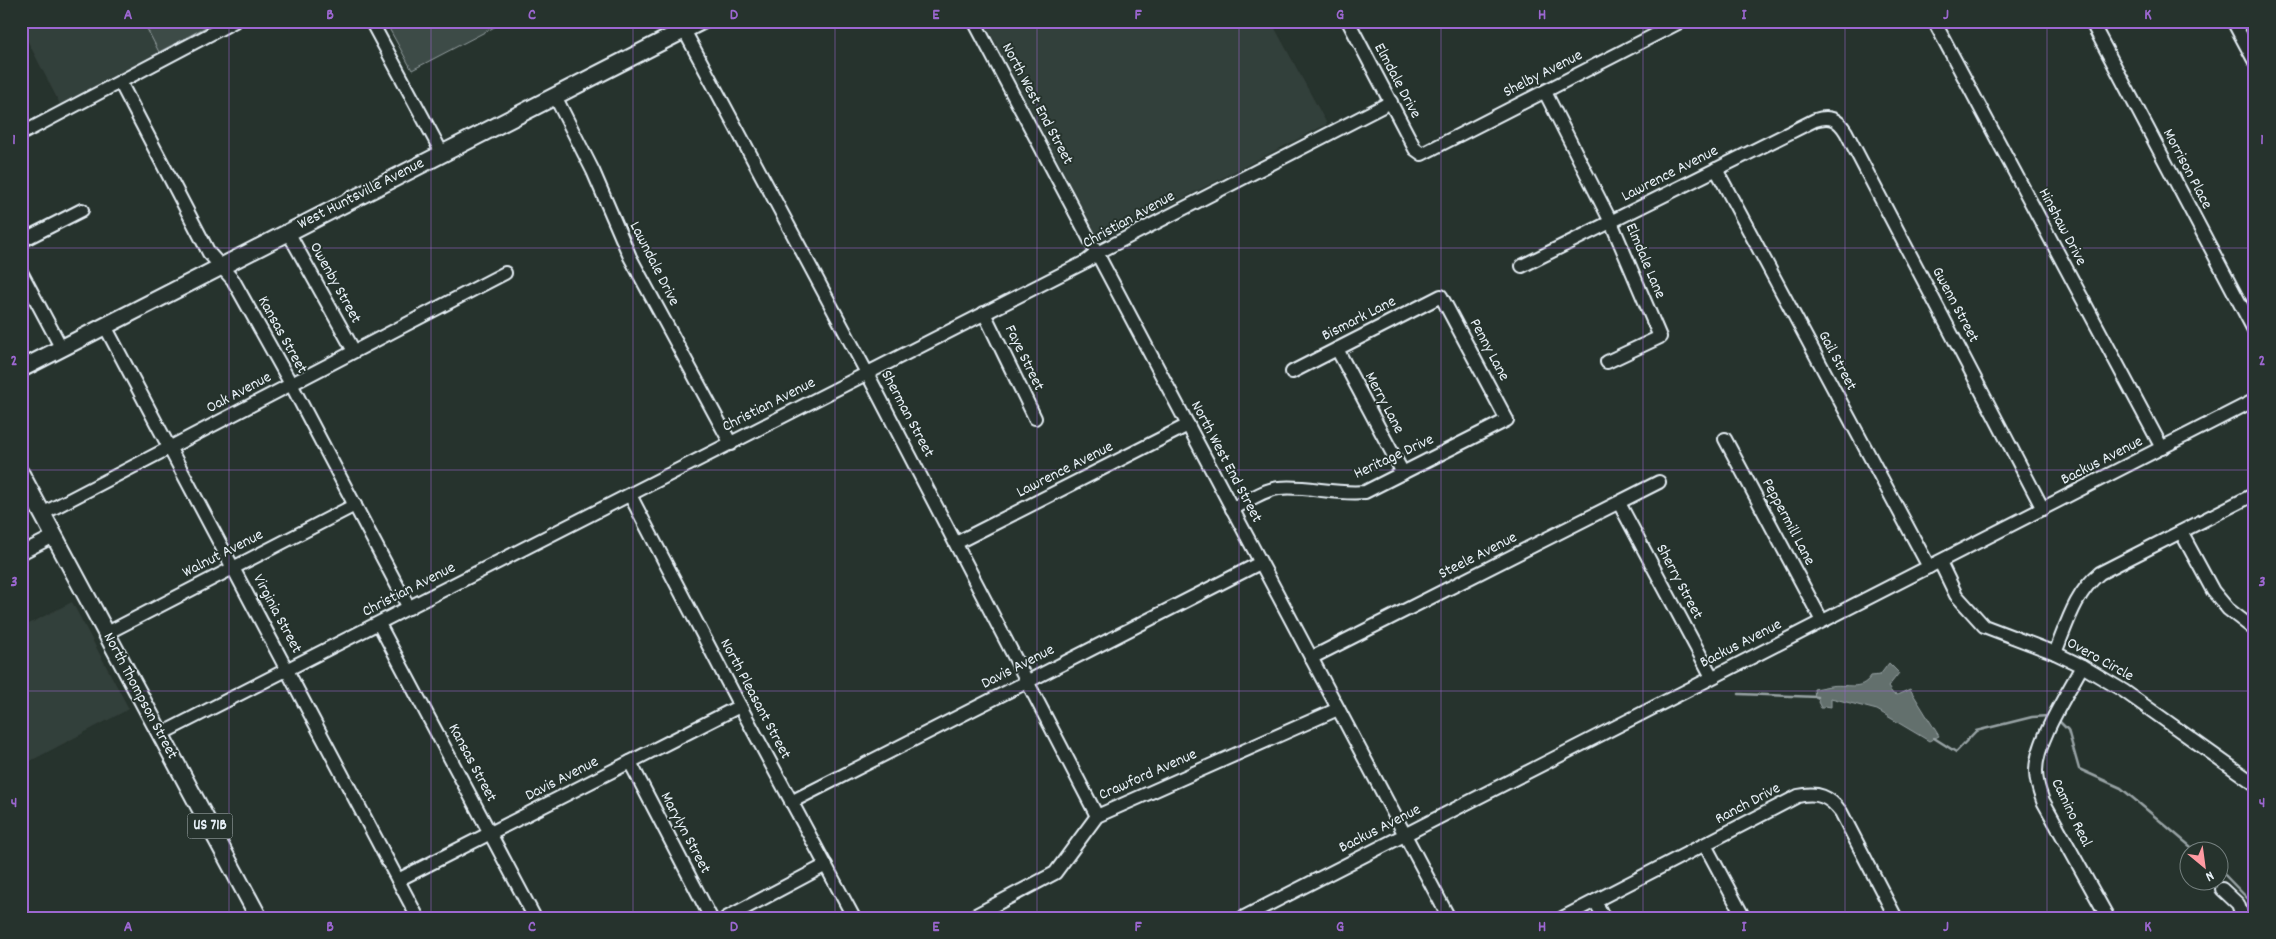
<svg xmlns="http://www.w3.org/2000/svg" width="2276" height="939" viewBox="0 0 2276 939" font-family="Dekko,sans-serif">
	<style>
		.built { fill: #333f3a }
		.green { fill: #3e4b47; stroke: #939ea0 }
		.water { fill: #636f6d; stroke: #98a3a5 }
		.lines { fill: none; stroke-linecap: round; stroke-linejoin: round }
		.stream { stroke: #98a3a5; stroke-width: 2.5 }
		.minor-casing { stroke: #e8f1f8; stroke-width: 16 }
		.major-casing { stroke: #e8f1f8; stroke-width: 20 }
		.minor { stroke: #26332d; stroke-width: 12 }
		.major { stroke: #26332d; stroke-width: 16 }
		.grid { fill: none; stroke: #9c67d0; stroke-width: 1; stroke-opacity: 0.55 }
		.labels { text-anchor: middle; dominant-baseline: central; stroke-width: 4; stroke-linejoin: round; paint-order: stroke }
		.shield { fill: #26332d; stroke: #aeb8bb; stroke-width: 1 }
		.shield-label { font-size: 15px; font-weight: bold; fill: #e8f1f8 }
		.street-label { font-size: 16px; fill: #e8f1f8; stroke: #26332d }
		.neatline { fill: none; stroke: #9c67d0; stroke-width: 2 }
		.grid-label { font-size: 16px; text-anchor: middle; font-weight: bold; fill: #9c67d0 }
	</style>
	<rect width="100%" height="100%" fill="#26332d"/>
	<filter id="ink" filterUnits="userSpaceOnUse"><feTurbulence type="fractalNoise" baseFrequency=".02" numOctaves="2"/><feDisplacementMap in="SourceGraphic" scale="10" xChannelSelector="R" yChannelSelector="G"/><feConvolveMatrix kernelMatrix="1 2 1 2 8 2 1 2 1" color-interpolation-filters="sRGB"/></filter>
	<g filter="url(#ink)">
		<g class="built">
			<polygon points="21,21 235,21 64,112 21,28"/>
			<polygon points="992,21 1271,21 1327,124 1100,241 986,25"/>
			<polygon points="72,602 129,709 21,766 21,628"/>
		</g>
		<g class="green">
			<polygon points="143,21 217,21 159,52"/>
			<polygon points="385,21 506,21 412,70"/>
		</g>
		<path class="water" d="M1889 663 1899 673 1888 687 1893 694 1897 695 1910 689 1939 736 1929 741 1877 710 1831 698V707L1825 706 1824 708H1821L1818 702 1819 700 1815 698 1814 689C1819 688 1825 687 1830 686 1846 683 1861 692 1871 676L1880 675Z"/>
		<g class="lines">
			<g class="stream">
				<polyline points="1739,694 1818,697"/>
				<polyline points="2060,722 2068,730 2079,769 2121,788 2197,852"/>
				<polyline points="1934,738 1956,752 1976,731 2032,717 2048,716"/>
				<polyline points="2218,868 2255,906"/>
			</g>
			<defs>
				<g id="minor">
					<polyline points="371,21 442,153"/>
					<polyline points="974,21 1449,918"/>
					<polyline points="1348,21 1415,149 1422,154 1682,21"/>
					<polyline points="1934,21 2162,448"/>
					<polyline points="2091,21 2255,332"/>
					<polyline points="2233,21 2255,62"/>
					<polyline points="684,30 867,373 1097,816"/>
					<polyline points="120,82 209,253 233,280 291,384 409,608"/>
					<polyline points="1545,92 1611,222 1660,337 1607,362"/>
					<polyline points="555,96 593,171 630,257 731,444"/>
					<polyline points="21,134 235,21"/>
					<polyline points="1716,169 1929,567"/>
					<polyline points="288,232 354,351"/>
					<polyline points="21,241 82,210"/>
					<path d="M1522 266 1815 120C1830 115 1838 119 1846 132L2043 509"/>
					<polyline points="21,272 62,349"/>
					<polyline points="984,313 1035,418"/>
					<polyline points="105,326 418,918"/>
					<polyline points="1337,349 1403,473"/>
					<polyline points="1725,439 1822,621"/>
					<polyline points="630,495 740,706 854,918"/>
					<polyline points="1619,503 1712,677"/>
					<path d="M1232 509C1247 502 1262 490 1279 488 1306 485 1335 495 1365 492L1507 420 1441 296 1292 372"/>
					<polyline points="42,514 505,273"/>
					<polyline points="2181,532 2213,591 2228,609 2255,630"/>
					<polyline points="956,543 1188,425"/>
					<polyline points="21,553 54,536"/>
					<polyline points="1940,562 1956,595 1984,626 2055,653 2082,666 2124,691 2255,784"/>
					<polyline points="379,624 535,918"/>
					<polyline points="107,633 355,505"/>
					<path d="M2055 653C2067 624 2075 593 2100 573L2255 494"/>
					<polyline points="1311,658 1659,482"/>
					<path d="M2082 666C2068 693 2036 741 2036 771 2036 782 2039 791 2043 801L2108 918"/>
					<polyline points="161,734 1087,261 1097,253 1391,102"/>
					<polyline points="630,762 711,918"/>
					<polyline points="791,802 1260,563"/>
					<polyline points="1705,845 1744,918"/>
					<polyline points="398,880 740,706"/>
					<polyline points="2222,889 2238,904 2243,918"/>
					<polyline points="1595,901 1604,918"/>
					<polyline points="726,918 826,865"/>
					<polyline points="970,918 1055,873 1097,816 1338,709"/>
					<polyline points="1242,918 2255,400"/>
					<path d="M1562 918 1798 796C1818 792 1829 796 1841 812L1896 918"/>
				</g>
				<g id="major">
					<polyline points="21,369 702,21"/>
					<polyline points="21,474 259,918"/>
				</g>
			</defs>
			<use href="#minor" class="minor-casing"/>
			<use href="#major" class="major-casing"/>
			<use href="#minor" class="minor"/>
			<use href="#major" class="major"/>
		</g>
	</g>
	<path class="grid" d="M229 21V918M431 21V918M633 21V918M835 21V918M1037 21V918M1239 21V918M1441 21V918M1643 21V918M1845 21V918M2047 21V918M21 248H2255M21 470H2255M21 691H2255"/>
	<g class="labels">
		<rect class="shield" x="187.5" y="813.5" width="45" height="25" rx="4"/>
		<g class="shield-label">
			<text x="210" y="826">US 71B</text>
		</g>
		<g class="street-label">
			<text transform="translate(1543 74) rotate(-27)">Shelby Avenue</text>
			<text transform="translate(1397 81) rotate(62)">Elmdale Drive</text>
			<text transform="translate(1037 104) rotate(62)">North West End Street</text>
			<text transform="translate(2187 169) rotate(62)">Morrison Place</text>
			<text transform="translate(1670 174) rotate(-27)">Lawrence Avenue</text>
			<text transform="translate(361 194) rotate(-27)">West Huntsville Avenue</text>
			<text transform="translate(1129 220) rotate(-29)">Christian Avenue</text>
			<text transform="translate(2062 227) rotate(62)">Hinshaw Drive</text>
			<text transform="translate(1645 261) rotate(67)">Elmdale Lane</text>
			<text transform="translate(654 264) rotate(63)">Lawndale Drive</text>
			<text transform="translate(335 283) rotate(61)">Owenby Street</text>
			<text transform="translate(1955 305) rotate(62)">Gwenn Street</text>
			<text transform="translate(1359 319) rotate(-27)">Bismark Lane</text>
			<text transform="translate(282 335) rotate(61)">Kansas Street</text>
			<text transform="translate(1489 350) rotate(62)">Penny Lane</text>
			<text transform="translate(1024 358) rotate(64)">Faye Street</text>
			<text transform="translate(1837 361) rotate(62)">Gail Street</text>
			<text transform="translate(239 393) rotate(-28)">Oak Avenue</text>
			<text transform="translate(1384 403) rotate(62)">Merry Lane</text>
			<text transform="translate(769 405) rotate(-27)">Christian Avenue</text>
			<text transform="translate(907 414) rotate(62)">Sherman Street</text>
			<text transform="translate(1394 457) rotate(-25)">Heritage Drive</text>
			<text transform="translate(2102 461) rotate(-27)">Backus Avenue</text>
			<text transform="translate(1226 462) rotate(62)">North West End Street</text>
			<text transform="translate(1065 470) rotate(-27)">Lawrence Avenue</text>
			<text transform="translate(1788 522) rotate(62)">Peppermill Lane</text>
			<text transform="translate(223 554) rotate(-27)">Walnut Avenue</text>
			<text transform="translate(1478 556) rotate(-27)">Steele Avenue</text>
			<text transform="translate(1679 582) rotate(62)">Sherry Street</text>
			<text transform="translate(409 590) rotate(-27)">Christian Avenue</text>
			<text transform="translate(277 614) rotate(62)">Virginia Street</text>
			<text transform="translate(1741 644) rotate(-27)">Backus Avenue</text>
			<text transform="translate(2100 660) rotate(29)">Overo Circle</text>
			<text transform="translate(1018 667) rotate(-27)">Davis Avenue</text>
			<text transform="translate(140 696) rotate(62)">North Thompson Street</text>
			<text transform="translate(755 699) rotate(62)">North Pleasant Street</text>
			<text transform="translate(472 763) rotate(62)">Kansas Street</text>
			<text transform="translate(1148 775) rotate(-24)">Crawford Avenue</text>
			<text transform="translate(562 779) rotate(-27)">Davis Avenue</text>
			<text transform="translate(1748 804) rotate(-28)">Ranch Drive</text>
			<text transform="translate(2071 813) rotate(64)">Camino Real</text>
			<text transform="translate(1380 829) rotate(-27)">Backus Avenue</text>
			<text transform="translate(685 833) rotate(62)">Marylyn Street</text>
		</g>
	</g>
	<rect width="2276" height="939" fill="none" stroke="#26332d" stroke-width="55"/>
	<g transform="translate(2204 866) rotate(151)"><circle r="24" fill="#26332d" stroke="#747f7e"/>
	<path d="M0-4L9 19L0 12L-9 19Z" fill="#ff9aa2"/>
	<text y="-8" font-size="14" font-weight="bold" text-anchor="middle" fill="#e8f1f8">N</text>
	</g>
	<rect x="28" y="28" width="2220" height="884" class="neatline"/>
	<g class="grid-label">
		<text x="128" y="19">A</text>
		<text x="330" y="19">B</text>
		<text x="532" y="19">C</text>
		<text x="734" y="19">D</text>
		<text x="936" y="19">E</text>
		<text x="1138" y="19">F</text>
		<text x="1340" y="19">G</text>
		<text x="1542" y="19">H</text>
		<text x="1744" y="19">I</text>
		<text x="1946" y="19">J</text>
		<text x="2148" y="19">K</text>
		<text x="14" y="144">1</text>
		<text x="2262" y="144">1</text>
		<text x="14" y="365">2</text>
		<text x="2262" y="365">2</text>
		<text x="14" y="586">3</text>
		<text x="2262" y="586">3</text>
		<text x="14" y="807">4</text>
		<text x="2262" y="807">4</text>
		<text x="128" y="931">A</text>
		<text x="330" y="931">B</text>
		<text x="532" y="931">C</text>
		<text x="734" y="931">D</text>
		<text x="936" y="931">E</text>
		<text x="1138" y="931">F</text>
		<text x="1340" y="931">G</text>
		<text x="1542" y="931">H</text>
		<text x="1744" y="931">I</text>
		<text x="1946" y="931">J</text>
		<text x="2148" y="931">K</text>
	</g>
</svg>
